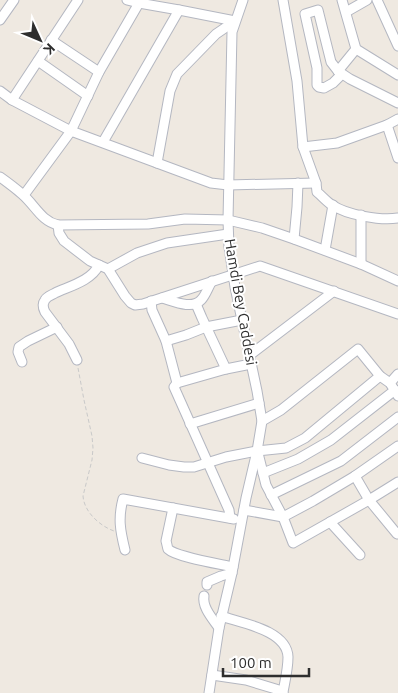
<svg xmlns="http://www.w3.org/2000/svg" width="398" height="693" viewBox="0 0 398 693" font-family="Ubuntu,sans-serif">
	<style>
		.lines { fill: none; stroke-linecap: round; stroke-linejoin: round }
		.minor-casing { stroke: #b4b7c1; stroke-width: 11 }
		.path { stroke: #c9c9c9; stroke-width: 1; stroke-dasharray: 4 2.5; stroke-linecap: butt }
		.minor { stroke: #fff; stroke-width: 9 }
		.labels { text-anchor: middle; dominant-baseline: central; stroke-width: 4; stroke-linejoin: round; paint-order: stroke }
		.street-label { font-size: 15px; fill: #2e2e2e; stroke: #fff }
	</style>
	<rect width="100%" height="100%" fill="#efe9e1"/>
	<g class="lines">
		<defs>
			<g id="minor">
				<polyline points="127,0 139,3 179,10 235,21"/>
				<path d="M283 0 297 81 303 147 316 183 317 192C322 196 327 202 332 205 347 215 381 221 398 218"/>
				<polyline points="342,0 356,49 398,75"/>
				<polyline points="377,0 398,46"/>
				<polyline points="346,12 367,0"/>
				<polyline points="0,20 14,0"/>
				<polyline points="51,40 99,72"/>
				<polyline points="38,61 88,96"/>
				<polyline points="338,71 356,49"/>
				<polyline points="342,74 333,83 324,88 319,87 317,85 317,68 305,14 318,10 331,62 338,71 350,79 398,103"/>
				<polyline points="0,91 12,100 71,131 211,183 228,185 316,183"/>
				<polyline points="12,100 78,0"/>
				<polyline points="387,125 398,158"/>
				<polyline points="103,142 179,10"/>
				<polyline points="303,147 337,143 387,125 398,119"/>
				<polyline points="157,163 170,91 177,74 216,34 235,21"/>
				<path d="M0 177C7 182 15 188 22 194 35 205 41 221 58 225L148 224 185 219 228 220 262 228 294 239 361 264 398 281"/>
				<polyline points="24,195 71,131 99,72 139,3"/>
				<polyline points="58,225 59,233 64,241 90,261 108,269 125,296 131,303 135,305 143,304 260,266 398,314"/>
				<polyline points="294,239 297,207 298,183"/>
				<polyline points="325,250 333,205"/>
				<polyline points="361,264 361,215"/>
				<polyline points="108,269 137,253 167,243 228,234"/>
				<path d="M162 298C173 301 192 310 201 300 206 295 208 287 212 281"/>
				<polyline points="151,301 152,310 166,341 177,383 174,387 229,510 230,518"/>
				<polyline points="196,304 202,318 226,369"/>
				<polyline points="166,341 186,335 206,327 242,320"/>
				<polyline points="250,355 334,291"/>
				<path d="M77 360 69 344 45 312C43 308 42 304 45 300 47 296 52 295 55 293 70 286 91 281 99 265"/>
				<polyline points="22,362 18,352 19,347 28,341 57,327"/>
				<polyline points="177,383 226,369 251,364"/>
				<polyline points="390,383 398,374"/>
				<polyline points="262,421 281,410 358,349 380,376 390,383 398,396"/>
				<polyline points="190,424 259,403"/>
				<polyline points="258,453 266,485 283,517 293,543 369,500 398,482"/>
				<polyline points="142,458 169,465 184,467 194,467 226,457 257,451 286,448 305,438 380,376"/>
				<polyline points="263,473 298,459 331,440 395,390"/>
				<polyline points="355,476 369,500 397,534"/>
				<polyline points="271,495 341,461 398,417"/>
				<path d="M173 508 166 541C167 544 167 546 168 549 176 557 220 564 233 567"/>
				<polyline points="244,510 283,517 313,501 355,476 398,446"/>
				<polyline points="330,522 360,555"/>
				<path d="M125 550C120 530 118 518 123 499L234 519"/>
				<polyline points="207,585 207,582 221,576 232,573"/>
				<path d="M204 596C202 607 212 618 219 628"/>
				<path d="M221 616C241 623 287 630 288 657 288 669 285 681 283 692"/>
				<polyline points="212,675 246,680 279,690 283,693"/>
				<polyline points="209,693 219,628 232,573 246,498 257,451 262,421 257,391 235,287 229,247 228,220 232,32 243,0"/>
			</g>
		</defs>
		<use href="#minor" class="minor-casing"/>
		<path class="path" d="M78 368 84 400 92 436 93 448 92 460 83 496C84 512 100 526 114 531"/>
		<use href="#minor" class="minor"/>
	</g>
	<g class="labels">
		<g class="street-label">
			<text transform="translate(241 302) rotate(80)">Hamdi Bey Caddesi</text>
		</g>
	</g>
	<g transform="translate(40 40) rotate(134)" stroke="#ffffff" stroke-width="4" paint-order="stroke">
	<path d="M0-4L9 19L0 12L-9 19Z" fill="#2e2e2e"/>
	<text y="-8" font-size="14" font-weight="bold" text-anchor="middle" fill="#2e2e2e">K</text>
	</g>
	<path d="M223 668v8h86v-8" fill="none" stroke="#2e2e2e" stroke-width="2.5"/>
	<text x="230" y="668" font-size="15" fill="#2e2e2e" stroke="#ffffff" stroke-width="4" paint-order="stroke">100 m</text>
</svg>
